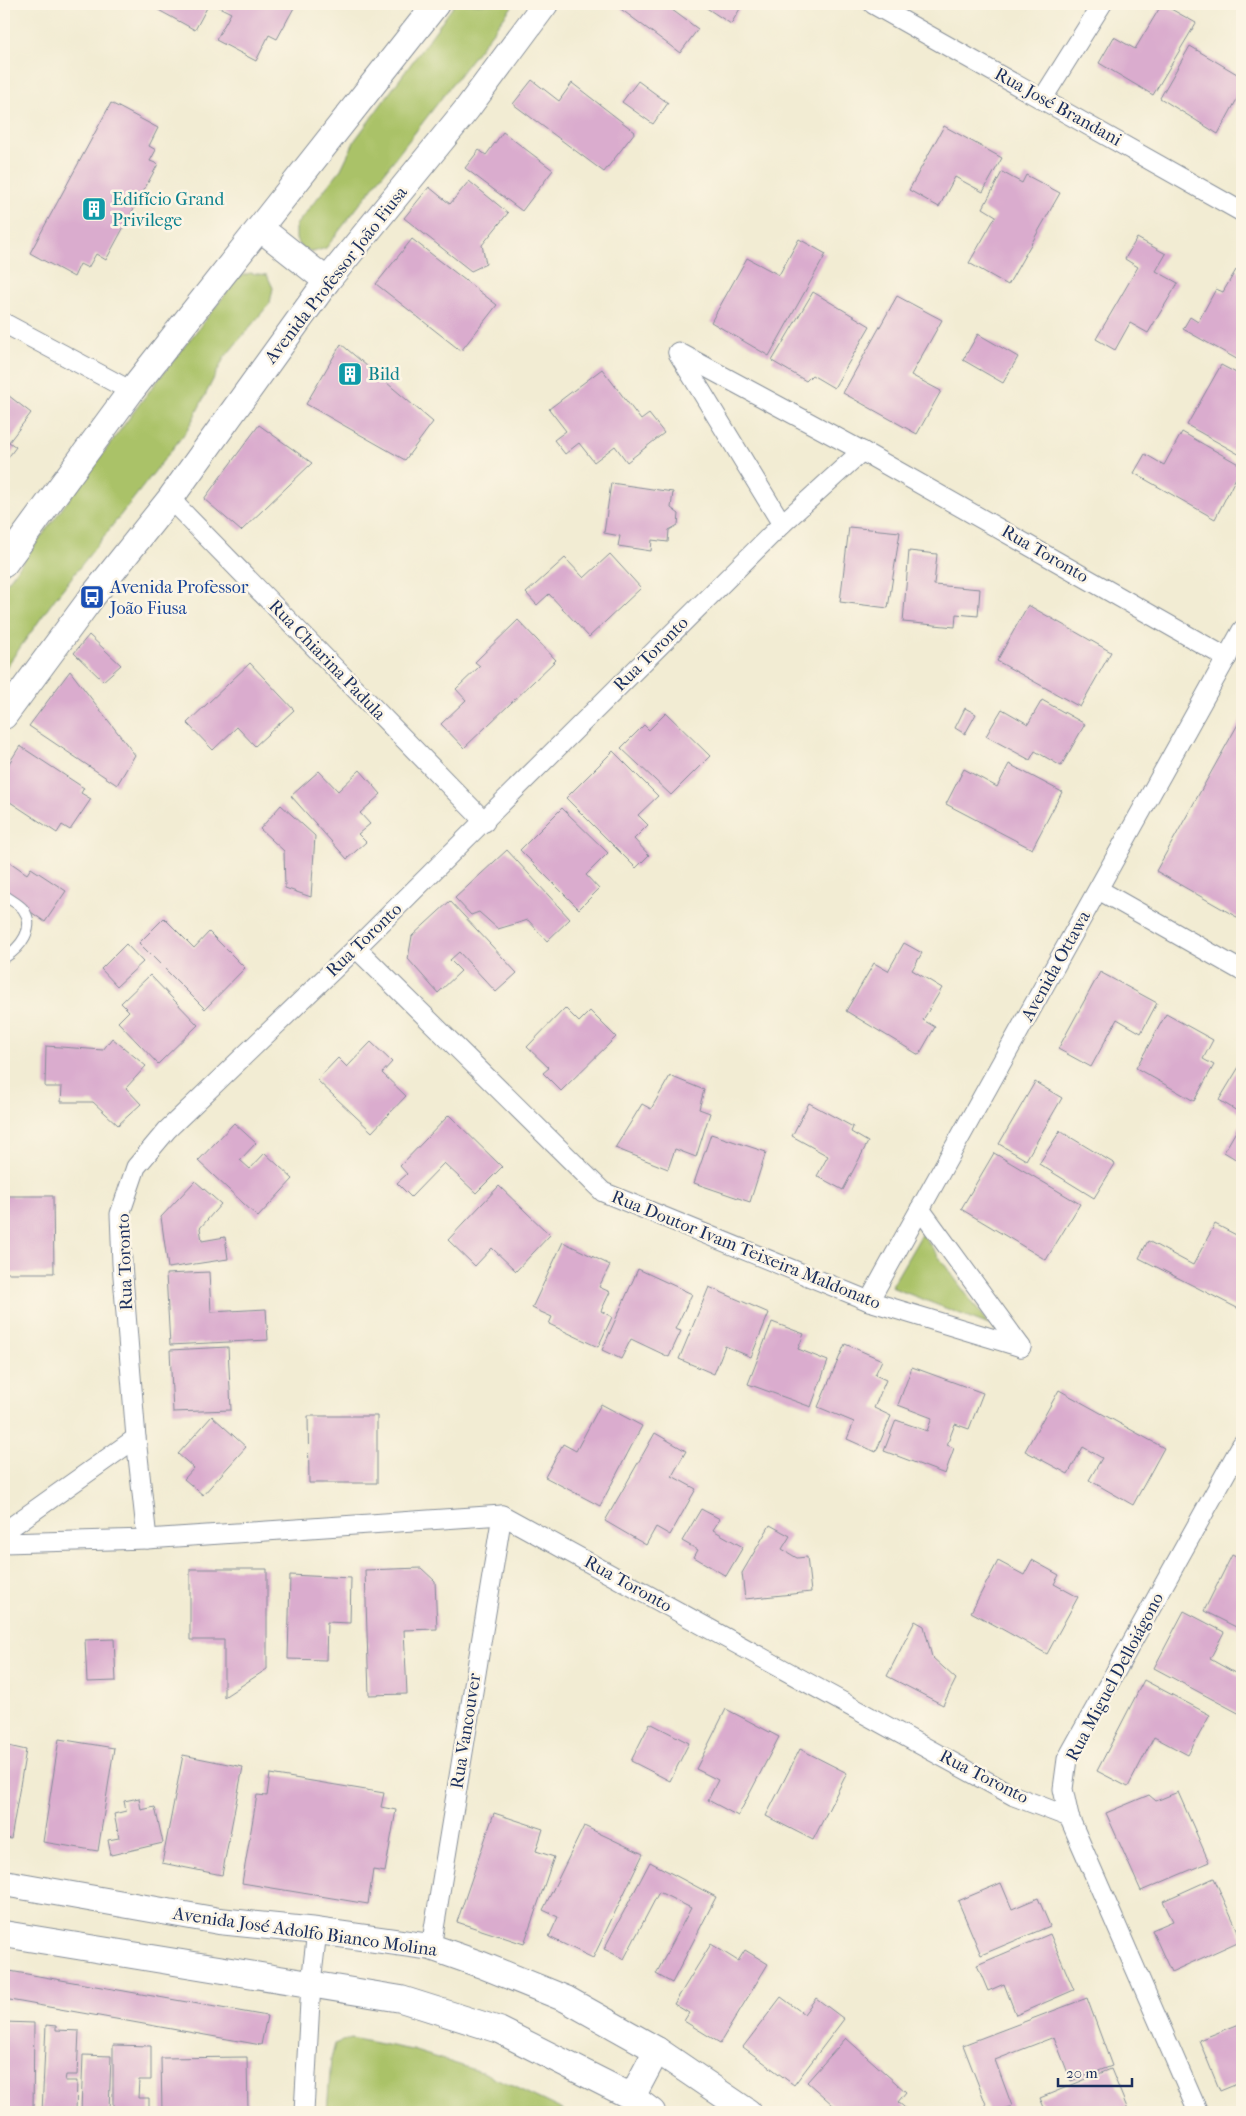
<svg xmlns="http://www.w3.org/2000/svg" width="1246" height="2116" viewBox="0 0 1246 2116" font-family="'IM FELL French Canon',serif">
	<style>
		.green { fill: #aac267; stroke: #627862 }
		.building { fill: #daacce }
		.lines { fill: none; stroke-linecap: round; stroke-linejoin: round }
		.service-casing { stroke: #868e98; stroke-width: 12 }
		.minor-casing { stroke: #868e98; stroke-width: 21 }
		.secondary-casing { stroke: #868e98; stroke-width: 28 }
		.service { stroke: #fff; stroke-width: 10 }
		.minor { stroke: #fff; stroke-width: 19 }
		.secondary { stroke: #fff; stroke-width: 26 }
		.labels { text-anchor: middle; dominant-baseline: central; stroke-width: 5; stroke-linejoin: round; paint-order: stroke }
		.street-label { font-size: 18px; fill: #1b2f5e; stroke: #fcf5e5 }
		.culture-label { font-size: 18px; fill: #0d838f; stroke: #fcf5e5; text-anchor: start }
		.transit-label { font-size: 18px; fill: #164399; stroke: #fcf5e5; text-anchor: start }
	</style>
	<rect width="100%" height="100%" fill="#fcf5e5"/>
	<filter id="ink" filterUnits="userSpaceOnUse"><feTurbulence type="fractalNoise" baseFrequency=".02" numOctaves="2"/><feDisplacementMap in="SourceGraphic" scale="10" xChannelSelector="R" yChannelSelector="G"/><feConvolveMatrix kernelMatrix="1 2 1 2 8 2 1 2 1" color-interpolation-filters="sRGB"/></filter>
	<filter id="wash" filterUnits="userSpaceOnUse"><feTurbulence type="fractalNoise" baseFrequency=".0096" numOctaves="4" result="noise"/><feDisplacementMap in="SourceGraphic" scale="20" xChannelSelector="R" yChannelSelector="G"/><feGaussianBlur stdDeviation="1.12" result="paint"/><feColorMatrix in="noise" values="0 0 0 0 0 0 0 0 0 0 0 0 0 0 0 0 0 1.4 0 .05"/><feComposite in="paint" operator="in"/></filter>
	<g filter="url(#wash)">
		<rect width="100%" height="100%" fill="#f2ecd3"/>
		<g class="green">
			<polygon points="455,4 514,4 326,248 313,252 302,248 296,239 296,225 341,169 355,140"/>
			<polygon points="250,273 267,275 273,288 270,303 224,358 188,429 54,600 4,670 4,587 144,398 239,277"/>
			<polygon points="922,1234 989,1325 891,1287"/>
			<polygon points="351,2038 412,2050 485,2073 567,2112 327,2112 331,2059 335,2044"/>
		</g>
		<g id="blocks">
			<g class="building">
				<polygon points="154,4 209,4 195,30 153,7"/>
				<polygon points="213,4 296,4 277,39 269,35 256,61 216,40 231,13"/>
				<polygon points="614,4 664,4 698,29 680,53"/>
				<polygon points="703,4 736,4 741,7 731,24 702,5"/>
				<polygon points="1162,4 1196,23 1153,95 1099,63 1114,37 1135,49"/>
				<polygon points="1190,46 1242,77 1242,90 1218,134 1160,98"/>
				<polygon points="532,80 559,101 572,83 635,132 604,172 513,104"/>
				<polygon points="638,81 668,103 653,124 622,102"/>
				<polygon points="111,103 158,128 149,146 156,150 150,161 158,164 106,260 96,254 88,268 80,264 74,277 30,253"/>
				<polygon points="944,126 1002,158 983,192 955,177 939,207 909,190"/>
				<polygon points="503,132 553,170 522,211 465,168 479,150 486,155"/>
				<polygon points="1002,172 1022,183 1026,175 1060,193 1008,285 969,263 996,216 983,208"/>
				<polygon points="469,181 508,213 482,245 486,264 471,271 404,218 429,187 450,204"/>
				<polygon points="1137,238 1166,254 1156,271 1178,283 1148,333 1130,323 1115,350 1096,339 1138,267 1125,259"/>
				<polygon points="412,239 497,305 461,351 376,284"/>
				<polygon points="799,239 826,254 769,356 711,322 747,258 779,275"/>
				<polygon points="1236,270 1242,274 1242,362 1183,329 1190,317 1198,322 1216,289 1223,292"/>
				<polygon points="813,292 870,326 834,388 812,375 806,381 772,361"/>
				<polygon points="897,296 942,320 911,375 941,391 917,434 843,393"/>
				<polygon points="978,334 1018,357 1003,383 963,360"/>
				<polygon points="341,344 433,422 405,460 306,404"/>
				<polygon points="1221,365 1242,376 1242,456 1187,425"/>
				<polygon points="602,369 641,420 649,414 664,433 627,462 615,446 594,462 579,443 565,454 554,440 566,431 549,409"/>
				<polygon points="4,392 31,413 9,442 16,447 4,463"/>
				<polygon points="259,425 312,463 241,531 204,499"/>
				<polygon points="1182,432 1242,466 1215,519 1134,473 1145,454 1164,465"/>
				<polygon points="611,483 673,492 671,508 679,514 678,525 669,530 668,542 652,540 651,551 618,546 620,536 604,533"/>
				<polygon points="849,527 900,532 888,608 840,602"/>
				<polygon points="909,551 937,554 934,585 980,589 978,616 956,614 955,627 903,622"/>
				<polygon points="610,554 641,588 589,637 549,594 537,605 526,593 565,558 584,578"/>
				<polygon points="1028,605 1111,652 1080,707 997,661"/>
				<polygon points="518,620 556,660 464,748 441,724 466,700 456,689 480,666 475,662"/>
				<polygon points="89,635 121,665 103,681 74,653"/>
				<polygon points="250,663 294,710 255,746 237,727 213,750 187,723"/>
				<polygon points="70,671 135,755 117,785 29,726"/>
				<polygon points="1042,700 1085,724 1061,766 1035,751 1030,760 986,736 1002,709 1028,724"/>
				<polygon points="965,708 976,714 965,734 955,728"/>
				<polygon points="666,713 710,756 671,795 621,748 644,725 649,730"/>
				<polygon points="1242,717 1242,920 1156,871"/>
				<polygon points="20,746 84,788 81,793 91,799 70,830 62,825 57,833 4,798 4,771"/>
				<polygon points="613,751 658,796 638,815 648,825 634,839 649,855 636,868 566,798"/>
				<polygon points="1009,764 1062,792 1032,849 946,804 964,769 997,787"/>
				<polygon points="360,770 381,794 360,813 370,824 358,834 366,842 347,859 291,796 319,771 338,791"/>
				<polygon points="281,805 315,836 311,897 285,888 284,851 260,829"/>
				<polygon points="562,808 608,853 586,875 599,889 579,909 520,850"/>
				<polygon points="507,850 570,919 547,941 528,920 498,929 479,912 471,915 455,898"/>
				<polygon points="4,858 27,874 31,868 66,891 45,922 4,893"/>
				<polygon points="450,901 517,973 496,992 459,952 450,960 461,971 438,993 408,959 412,936"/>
				<polygon points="164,918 194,948 209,932 245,968 205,1009 139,943"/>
				<polygon points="904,943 922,953 912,970 942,988 923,1020 935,1027 919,1055 846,1011 874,963 888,971"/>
				<polygon points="126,944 143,962 117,986 101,969"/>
				<polygon points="1100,972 1157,1003 1141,1033 1117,1019 1091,1067 1058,1049"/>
				<polygon points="150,975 198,1025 158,1064 118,1022 129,1011 121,1003"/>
				<polygon points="565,1008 579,1022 590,1011 616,1037 561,1091 543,1073 549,1068 527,1047"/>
				<polygon points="1166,1014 1213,1040 1203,1059 1214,1065 1194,1101 1136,1068"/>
				<polygon points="112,1038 146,1066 126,1088 141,1104 118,1125 93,1102 61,1102 62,1087 45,1087 46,1046 103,1050"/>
				<polygon points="371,1042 392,1062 382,1073 406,1096 372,1132 317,1080 338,1058 347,1067"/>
				<polygon points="1242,1062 1242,1114 1219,1100"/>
				<polygon points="670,1076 704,1090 699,1109 710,1113 696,1157 675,1149 668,1169 615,1148 642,1104 651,1109"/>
				<polygon points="1035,1082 1062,1098 1026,1160 999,1144"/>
				<polygon points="809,1103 853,1127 851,1132 868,1142 843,1190 817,1176 828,1156 792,1136"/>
				<polygon points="449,1115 502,1167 476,1193 444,1163 411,1197 397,1183 407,1174 400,1166"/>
				<polygon points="1242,1121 1242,1163 1224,1152"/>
				<polygon points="234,1123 256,1143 240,1160 250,1169 265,1153 293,1179 258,1217 198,1161"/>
				<polygon points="1060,1131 1115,1164 1094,1198 1039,1164"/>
				<polygon points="711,1134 766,1152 750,1202 694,1183"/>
				<polygon points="994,1153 1080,1204 1046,1260 961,1209"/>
				<polygon points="195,1181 221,1204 200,1228 202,1241 225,1237 228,1259 168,1268 161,1217"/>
				<polygon points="499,1186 550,1235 516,1271 492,1248 475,1266 448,1240"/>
				<polygon points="4,1196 53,1196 54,1273 4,1273"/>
				<polygon points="1215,1224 1242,1238 1241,1310 1139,1258 1148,1241 1193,1265"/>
				<polygon points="563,1242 610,1265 599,1287 610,1292 601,1311 612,1317 598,1347 549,1324 552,1317 532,1308"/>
				<polygon points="638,1269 692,1294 675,1329 681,1331 669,1357 631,1339 621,1359 602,1350"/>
				<polygon points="209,1272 211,1312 266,1309 268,1340 170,1345 166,1274"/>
				<polygon points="709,1287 769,1313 751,1357 725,1346 714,1374 679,1359"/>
				<polygon points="772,1322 804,1334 798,1349 828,1361 811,1407 748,1384"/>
				<polygon points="845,1344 882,1360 875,1375 886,1380 874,1408 891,1416 876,1452 847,1439 854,1422 818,1407"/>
				<polygon points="228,1347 231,1410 173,1412 170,1350"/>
				<polygon points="912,1367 983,1393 969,1429 955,1424 947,1445 954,1448 945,1474 884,1451 896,1420 927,1431 932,1418 898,1405"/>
				<polygon points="1059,1390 1164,1448 1133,1505 1089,1480 1102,1458 1083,1447 1068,1474 1025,1451"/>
				<polygon points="601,1404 642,1426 600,1506 545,1477 563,1444 576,1451"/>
				<polygon points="212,1416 246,1447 203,1495 184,1479 194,1468 178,1454"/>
				<polygon points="308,1416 377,1416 377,1483 309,1483"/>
				<polygon points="655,1433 686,1451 672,1476 696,1489 670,1535 656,1527 646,1545 605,1521"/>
				<polygon points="701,1509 720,1519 713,1530 743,1547 726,1576 694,1557 698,1550 682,1541"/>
				<polygon points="770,1525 790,1536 782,1549 797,1558 807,1557 811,1592 745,1599 742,1573"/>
				<polygon points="1232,1555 1242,1560 1242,1630 1204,1611"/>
				<polygon points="1032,1560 1059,1575 1054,1584 1078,1597 1047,1654 971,1612 998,1561 1024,1575"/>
				<polygon points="421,1568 435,1581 437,1629 404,1630 407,1694 369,1695 365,1570"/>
				<polygon points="190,1569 267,1569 267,1669 224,1697 224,1640 190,1640"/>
				<polygon points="290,1575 351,1578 350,1623 327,1622 326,1660 288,1659"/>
				<polygon points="1184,1611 1224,1632 1210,1659 1242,1677 1242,1715 1154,1668"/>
				<polygon points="915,1621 924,1626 932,1657 956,1679 943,1705 887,1676"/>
				<polygon points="114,1639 116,1681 87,1682 85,1640"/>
				<polygon points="1144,1680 1210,1715 1188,1755 1154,1737 1128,1787 1097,1771"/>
				<polygon points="726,1709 779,1737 738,1816 708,1800 718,1780 696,1769"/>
				<polygon points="650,1723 689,1743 670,1781 631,1761"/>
				<polygon points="59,1739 114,1748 98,1851 43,1842"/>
				<polygon points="4,1745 26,1750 11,1839 4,1837"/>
				<polygon points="800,1749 847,1773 813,1840 766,1816"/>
				<polygon points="183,1755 243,1767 222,1875 162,1863"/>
				<polygon points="270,1774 384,1793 381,1807 396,1810 385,1872 373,1870 368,1904 242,1883 257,1795 267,1796"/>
				<polygon points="1178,1792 1209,1862 1141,1891 1106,1813 1149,1795 1156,1801"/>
				<polygon points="139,1798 141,1810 155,1807 163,1843 111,1855 108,1840 119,1838 114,1814 126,1811 124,1801"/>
				<polygon points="494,1813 543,1829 536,1851 554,1857 524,1944 457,1922"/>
				<polygon points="584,1826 643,1854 593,1958 549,1937 558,1917 543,1910"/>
				<polygon points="650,1862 716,1897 672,1983 656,1974 691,1908 659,1892 624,1959 604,1949"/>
				<polygon points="1214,1878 1242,1940 1171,1972 1152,1930 1173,1921 1163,1901"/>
				<polygon points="1001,1883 1012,1909 1038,1898 1050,1926 981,1955 958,1901"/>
				<polygon points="1050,1934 1074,1990 1016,2015 1004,1984 988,1991 977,1965"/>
				<polygon points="711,1944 738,1961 745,1950 768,1964 720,2043 684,2021 689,2013 674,2004"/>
				<polygon points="4,1970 267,2016 261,2045 4,1999"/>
				<polygon points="781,1997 804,2014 816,1998 844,2019 794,2085 743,2047"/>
				<polygon points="1087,1998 1112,2066 1071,2081 1054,2037 995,2060 1012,2106 995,2112 989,2112 963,2045"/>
				<polygon points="4,2022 34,2023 33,2112 4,2112"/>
				<polygon points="1242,2023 1242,2082 1220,2091 1199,2040"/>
				<polygon points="46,2025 56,2026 56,2030 79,2031 77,2075 66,2075 65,2081 77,2081 76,2112 42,2112"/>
				<polygon points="846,2038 906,2092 898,2102 910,2112 841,2112 807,2082"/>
				<polygon points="113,2045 151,2046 151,2080 139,2080 138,2098 149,2098 149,2112 113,2112"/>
				<polygon points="83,2055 111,2056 109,2112 81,2112"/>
				<polygon points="247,2057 248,2112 162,2112 161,2058"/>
				<polygon points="1111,2069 1128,2110 1124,2112 1046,2112 1040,2098"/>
			</g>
		</g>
	</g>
	<g filter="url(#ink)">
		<use href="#blocks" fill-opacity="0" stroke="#868e98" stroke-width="1"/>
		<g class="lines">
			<defs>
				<path id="service" d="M4 895C9 899 19 904 23 909 37 928 20 948 4 958"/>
				<g id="minor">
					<polyline points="873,4 1242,212"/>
					<polyline points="1043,98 1102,4"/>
					<polyline points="4,323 131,391"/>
					<polyline points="678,352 862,451 1227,658"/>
					<polyline points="678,353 782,524"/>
					<polyline points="170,499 485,822"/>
					<polyline points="1099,890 1242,971"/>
					<polyline points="356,948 603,1192 869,1301 1021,1347"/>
					<polyline points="920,1209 1021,1347"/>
					<polyline points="869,1301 1242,630"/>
					<polyline points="4,1532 136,1438"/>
					<polyline points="147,1539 136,1438 122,1264 120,1214 136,1167 167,1130 356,948 782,524 862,451"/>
					<polyline points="4,1543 147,1539 502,1515 1014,1796 1069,1817"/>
					<polyline points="431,1947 502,1515"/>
					<polyline points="304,2112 311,1983 317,1931"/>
					<polyline points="1198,2112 1069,1817 1063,1789 1067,1759 1242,1444"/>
				</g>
				<g id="secondary">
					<polyline points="260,228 327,281"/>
					<polyline points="4,564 131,391 436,4"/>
					<polyline points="4,716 92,597 170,499 327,281 467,109 545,4"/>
					<polyline points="4,1883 219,1921 317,1931 431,1947 482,1965 566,1999 657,2050 748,2112"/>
					<polyline points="4,1934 401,1999 499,2030 632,2097 652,2112"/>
					<polyline points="632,2097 657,2050"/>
				</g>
			</defs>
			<use href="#service" class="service-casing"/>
			<use href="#minor" class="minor-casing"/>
			<use href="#secondary" class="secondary-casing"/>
			<use href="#service" class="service"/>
			<use href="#minor" class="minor"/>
			<use href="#secondary" class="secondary"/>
		</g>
	</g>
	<defs>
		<symbol id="building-square" viewBox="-11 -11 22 22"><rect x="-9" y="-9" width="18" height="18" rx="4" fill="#0f9aa8" stroke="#fcf5e5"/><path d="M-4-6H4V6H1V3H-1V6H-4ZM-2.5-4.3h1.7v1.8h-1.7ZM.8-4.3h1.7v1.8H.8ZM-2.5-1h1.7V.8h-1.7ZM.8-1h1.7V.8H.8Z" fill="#fff"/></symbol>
		<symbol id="bus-square" viewBox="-11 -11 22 22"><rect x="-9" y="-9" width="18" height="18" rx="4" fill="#1a4fb4" stroke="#fcf5e5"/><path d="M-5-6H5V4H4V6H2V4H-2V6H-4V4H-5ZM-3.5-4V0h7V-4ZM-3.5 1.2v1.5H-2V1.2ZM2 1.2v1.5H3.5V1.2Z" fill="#fff"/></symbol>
	</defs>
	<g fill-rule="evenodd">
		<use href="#building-square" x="80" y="195" width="28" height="28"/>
		<use href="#building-square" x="336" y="360" width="28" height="28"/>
		<use href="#bus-square" x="78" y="583" width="28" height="28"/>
	</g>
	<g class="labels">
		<g class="street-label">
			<text transform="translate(1058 107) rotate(29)">Rua José Brandani</text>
			<text transform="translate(336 275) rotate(-52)">Avenida Professor João Fiusa</text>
			<text transform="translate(1045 554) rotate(30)">Rua Toronto</text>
			<text transform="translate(651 654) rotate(-45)">Rua Toronto</text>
			<text transform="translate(327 660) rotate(46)">Rua Chiarina Padula</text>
			<text transform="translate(364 940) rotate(-44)">Rua Toronto</text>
			<text transform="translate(1056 966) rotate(-61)">Avenida Ottawa</text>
			<text transform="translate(746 1250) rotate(22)">Rua Doutor Ivam Teixeira Maldonato</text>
			<text transform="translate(125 1262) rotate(-92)">Rua Toronto</text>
			<text transform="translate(628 1584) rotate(29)">Rua Toronto</text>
			<text transform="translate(1115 1677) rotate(-62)">Rua Miguel Delloiágono</text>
			<text transform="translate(466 1731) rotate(-81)">Rua Vancouver</text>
			<text transform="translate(984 1777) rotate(27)">Rua Toronto</text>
			<text transform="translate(305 1932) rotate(8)">Avenida José Adolfo Bianco Molina</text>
		</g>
		<g class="culture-label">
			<text x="112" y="199">Edifício Grand<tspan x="112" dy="21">Privilege</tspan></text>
			<text x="368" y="374">Bild</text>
		</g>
		<g class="transit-label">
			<text x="110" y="587">Avenida Professor<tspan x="110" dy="21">João Fiusa</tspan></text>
		</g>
	</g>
	<rect width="1246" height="2116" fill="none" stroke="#fcf5e5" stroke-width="20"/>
	<path d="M1058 2078v8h74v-8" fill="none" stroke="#1b2f5e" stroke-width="2.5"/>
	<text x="1066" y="2078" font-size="15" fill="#1b2f5e" stroke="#fcf5e5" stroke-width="4" paint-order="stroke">20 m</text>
</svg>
